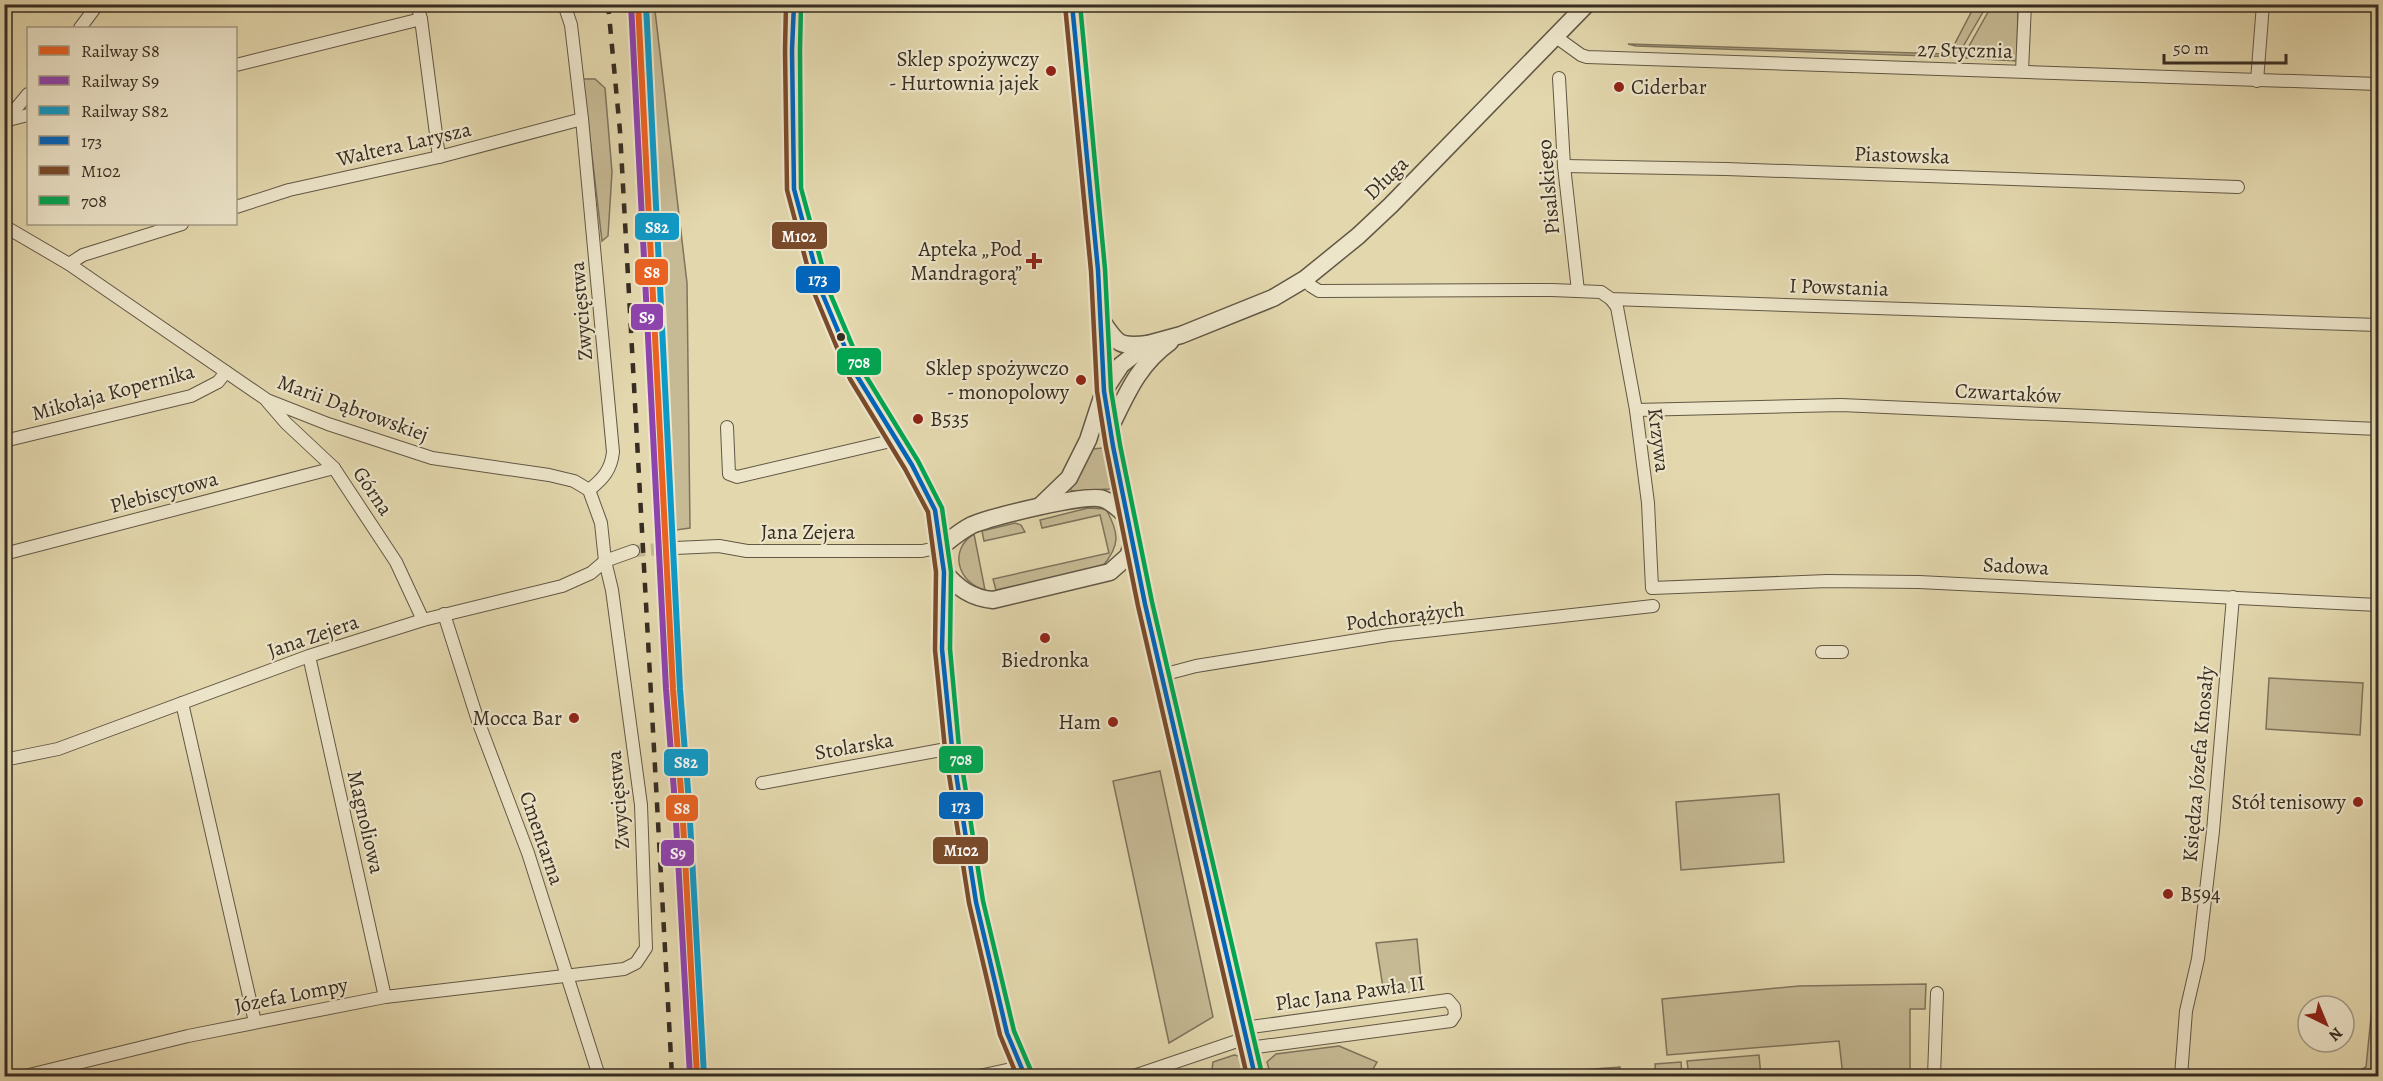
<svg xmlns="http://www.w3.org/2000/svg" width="2383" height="1081" viewBox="0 0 2383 1081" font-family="Alegreya,serif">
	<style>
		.green { fill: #c6ba95; stroke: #7e745c; stroke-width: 1.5 }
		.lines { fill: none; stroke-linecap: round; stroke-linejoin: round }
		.minor-tunnel { stroke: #c1b591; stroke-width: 12; stroke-dasharray: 12 6; stroke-linecap: butt }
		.minor-casing { stroke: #625845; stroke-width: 14 }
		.tertiary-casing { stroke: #625845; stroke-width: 19 }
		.minor { stroke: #ede5ca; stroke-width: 12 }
		.tertiary { stroke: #ede5ca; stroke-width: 16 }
		.rail { stroke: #372d22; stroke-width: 4.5; stroke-dasharray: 10 10; stroke-linecap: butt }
		.bus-1-casing { stroke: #ede5ca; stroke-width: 9 }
		.bus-2-casing { stroke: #ede5ca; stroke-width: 9 }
		.bus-3-casing { stroke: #ede5ca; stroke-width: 9 }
		.bus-1 { stroke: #0065bd; stroke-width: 4.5 }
		.bus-2 { stroke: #7a4b2a; stroke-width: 4.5 }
		.bus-3 { stroke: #00a651; stroke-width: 4.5 }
		.rail-1-casing { stroke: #ede5ca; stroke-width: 10 }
		.rail-2-casing { stroke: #ede5ca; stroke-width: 10 }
		.rail-3-casing { stroke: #ede5ca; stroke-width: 10 }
		.rail-1 { stroke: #e96222; stroke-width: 6 }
		.rail-2 { stroke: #8e44ad; stroke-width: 6 }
		.rail-3 { stroke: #0e9ac8; stroke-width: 6 }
		.poi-dot { fill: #8f2418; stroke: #ede5ca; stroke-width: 2 }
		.bus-dot { fill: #372d22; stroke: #ede5ca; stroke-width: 2 }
		.labels { text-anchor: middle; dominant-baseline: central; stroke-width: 4.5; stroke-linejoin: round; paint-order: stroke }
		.street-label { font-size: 21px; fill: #372d22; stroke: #ede5ca }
		.poi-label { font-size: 21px; fill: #372d22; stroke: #ede5ca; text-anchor: end }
		.line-badge { stroke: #ede5ca; stroke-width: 2 }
		.badge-label { font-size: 16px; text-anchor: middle; font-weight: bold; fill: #fff }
	</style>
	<rect width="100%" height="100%" fill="#e3d7ad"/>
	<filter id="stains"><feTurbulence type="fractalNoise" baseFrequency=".00333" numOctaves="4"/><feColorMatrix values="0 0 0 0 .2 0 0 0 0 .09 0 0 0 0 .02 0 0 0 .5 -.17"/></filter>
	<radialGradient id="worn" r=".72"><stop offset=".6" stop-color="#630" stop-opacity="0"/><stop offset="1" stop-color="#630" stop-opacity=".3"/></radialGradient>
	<g class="green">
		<polygon points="648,5 653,5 655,11 687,283 690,528 676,530 660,276"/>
		<polygon points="1975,5 1987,5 1957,57 1636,46 1628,44 1946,54 1953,47"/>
		<polygon points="1992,5 2018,5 2017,61 1966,58 1964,55"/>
		<polygon points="583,79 595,79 605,88 612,172 608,236 602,241"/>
		<polygon points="1102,448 1106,454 1112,486 1110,489 1072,491 1070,489 1093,449"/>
		<path d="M1088 508 1106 509C1119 533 1121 545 1102 567L996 590 993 579 1109 553 1100 515 1042 528 1040 520Z"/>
		<polygon points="1015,523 1021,525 1025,532 984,541 982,531"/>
		<path d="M974 534 985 590C958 583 948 550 974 534Z"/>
		<polygon points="2269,678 2363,683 2360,735 2266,729"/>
		<polygon points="1160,771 1213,1017 1169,1043 1113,781"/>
		<polygon points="1779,794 1784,862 1681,870 1676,802"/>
		<polygon points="1417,939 1422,991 1384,994 1376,943"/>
		<polygon points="1926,984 1925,1009 1910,1009 1910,1076 1843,1076 1839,1041 1667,1055 1662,999 1799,986"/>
		<polygon points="2372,1007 2378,1007 2378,1076 2349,1076 2366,1067"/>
		<polygon points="1339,1046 1377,1062 1369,1076 1271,1076 1267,1062 1276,1054"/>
		<polygon points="1234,1055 1243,1057 1247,1076 1211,1076 1213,1062"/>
		<polygon points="1759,1055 1761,1076 1689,1076 1687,1061"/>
		<polygon points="1681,1062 1682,1076 1656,1076 1655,1064"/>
		<polygon points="1620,1067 1618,1076 1567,1076 1566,1071"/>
	</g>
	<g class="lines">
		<polyline class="minor-tunnel" points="633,551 675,548"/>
		<defs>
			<g id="minor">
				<polyline points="417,4 421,19 439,157"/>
				<path d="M564 4 571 25 582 119 613 452C611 470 603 479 589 490"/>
				<polyline points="80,28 98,4"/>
				<polyline points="1556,37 1581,55 1587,57 2378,84"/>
				<polyline points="236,65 421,19"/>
				<polyline points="2022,71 2025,4"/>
				<polyline points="1559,78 1564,166 1578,291"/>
				<polyline points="2257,81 2263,4"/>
				<polyline points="6,119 8,120 28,115"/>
				<polyline points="4,123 28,94"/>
				<polyline points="1564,166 1726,169 2238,187"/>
				<polyline points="236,207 289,190 439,157 582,119"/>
				<polyline points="4,226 69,264 267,400 328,424 432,458 549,475 574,481 589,490 601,523 605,561 612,590 641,805 646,948 636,963 624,969 385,997 188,1036 25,1076"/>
				<polyline points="69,264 83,255 182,224"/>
				<polyline points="1305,279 1311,286 1319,291 1552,290 1601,292 1611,299 2378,325"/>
				<polyline points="1611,299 1617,307 1636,410 1648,503 1652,588 1827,581 1919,582 2378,605"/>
				<polyline points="267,401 286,423 334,468 396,562 423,620"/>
				<polyline points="1636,410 1841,405 2378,429"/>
				<polyline points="727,427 729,474 737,477 895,440"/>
				<polyline points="4,441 191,396 218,382 226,372"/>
				<polyline points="675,548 719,546 747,551 922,551 941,547"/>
				<polyline points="4,554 334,468"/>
				<polyline points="444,614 478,721 528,853 599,1076"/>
				<polyline points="1822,652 1842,652"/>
				<polyline points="309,656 385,997"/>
				<polyline points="1162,675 1196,666 1389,635 1653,606"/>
				<polyline points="182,703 255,1022"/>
				<polyline points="4,760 58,749 309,656 423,620 562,586 591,573 605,561 633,551"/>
				<polyline points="762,783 952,748"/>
				<polyline points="1244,1028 1448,1000 1454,1007 1455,1015 1451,1021 1249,1048"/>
				<polyline points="979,1076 1021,1067"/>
				<polyline points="1134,1076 1246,1038"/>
				<polyline points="1934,1076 1937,993"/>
				<polyline points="2181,1076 2186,1011 2198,959 2213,831 2233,597"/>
			</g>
			<g id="tertiary">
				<polyline points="794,4 792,50 794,189 822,293 857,376 912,465 935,510 944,572 942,649 952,748 976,902 1007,1033 1025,1076"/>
				<polyline points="1072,4 1098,270 1104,391 1113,446 1145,604 1255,1076"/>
				<path d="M1102 321C1118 345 1119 347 1148 344"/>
				<path d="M1111 426C1127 393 1139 364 1170 342"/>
				<polyline points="1040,506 1069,478 1088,440 1104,391 1121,365 1148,344 1181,335 1273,298 1305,279 1358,236 1391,205 1587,4"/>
				<path d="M941 547C951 539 960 531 972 525 991 517 1086 493 1103 499 1112 502 1119 509 1125 515"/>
				<path d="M944 572C958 588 971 598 993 600L1110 572 1128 556 1132 545"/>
			</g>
		</defs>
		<use href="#minor" class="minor-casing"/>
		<use href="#tertiary" class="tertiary-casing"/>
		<use href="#minor" class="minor"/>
		<use href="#tertiary" class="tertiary"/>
		<polyline class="rail" points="608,4 620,131 672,1076"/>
		<defs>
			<g id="bus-1">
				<polyline points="794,4 792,50 794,189 822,293 857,376 912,465 935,510 944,572 942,649 952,748 976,902 1007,1033 1025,1076"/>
				<polyline points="1072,4 1098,270 1104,391 1113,446 1145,604 1255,1076"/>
			</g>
			<g id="bus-2">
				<polyline points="786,4 785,50 787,190 815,295 850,379 905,469 928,512 936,572 935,650 945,749 969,903 1000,1035 1017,1076"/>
				<polyline points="1065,5 1091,271 1097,391 1106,447 1138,606 1247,1076"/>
			</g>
			<g id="bus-3">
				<polyline points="801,4 800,50 801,188 829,291 864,373 918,461 942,508 951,572 950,649 959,747 983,901 1014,1031 1032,1073"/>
				<polyline points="1080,4 1105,269 1111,390 1120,445 1152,602 1262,1074"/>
			</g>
		</defs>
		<use href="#bus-1" class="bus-1-casing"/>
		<use href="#bus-2" class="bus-2-casing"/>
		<use href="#bus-3" class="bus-3-casing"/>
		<use href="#bus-1" class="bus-1"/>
		<use href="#bus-2" class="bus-2"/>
		<use href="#bus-3" class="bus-3"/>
		<defs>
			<polyline id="rail-1" points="638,4 673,689 682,804 697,1076"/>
			<polyline id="rail-2" points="631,4 666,689 675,804 690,1076"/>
			<polyline id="rail-3" points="646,4 680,689 689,803 704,1075"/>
		</defs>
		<use href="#rail-1" class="rail-1-casing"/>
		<use href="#rail-2" class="rail-2-casing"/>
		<use href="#rail-3" class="rail-3-casing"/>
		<use href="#rail-1" class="rail-1"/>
		<use href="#rail-2" class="rail-2"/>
		<use href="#rail-3" class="rail-3"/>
	</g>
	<g class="poi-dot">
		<circle cx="1051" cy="71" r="6"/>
		<circle cx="1619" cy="87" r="6"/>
		<path d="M1031 252h6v6h6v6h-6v6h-6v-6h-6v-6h6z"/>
		<circle cx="1081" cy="380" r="6"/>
		<circle cx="918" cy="419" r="6"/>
		<circle cx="1045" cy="638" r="6"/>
		<circle cx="574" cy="718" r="6"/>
		<circle cx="1113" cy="722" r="6"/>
		<circle cx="2358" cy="802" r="6"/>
		<circle cx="2168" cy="894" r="6"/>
	</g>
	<circle class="bus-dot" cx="841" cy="337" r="5"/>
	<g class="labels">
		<g class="street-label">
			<text transform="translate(1965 50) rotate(1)">27 Stycznia</text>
			<text transform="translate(404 144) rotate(-13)">Waltera Larysza</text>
			<text transform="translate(1902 155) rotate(2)">Piastowska</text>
			<text transform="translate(1386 178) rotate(-44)">Długa</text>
			<text transform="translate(1548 187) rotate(-95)">Pisalskiego</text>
			<text transform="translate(1839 287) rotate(2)">I Powstania</text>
			<text transform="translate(581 311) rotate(-95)">Zwycięstwa</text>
			<text transform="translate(113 392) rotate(-15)">Mikołaja Kopernika</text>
			<text transform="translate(2008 393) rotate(3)">Czwartaków</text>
			<text transform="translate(353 408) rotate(20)">Marii Dąbrowskiej</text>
			<text transform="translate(1659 440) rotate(83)">Krzywa</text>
			<text transform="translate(373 491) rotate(56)">Górna</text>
			<text transform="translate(164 492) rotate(-15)">Plebiscytowa</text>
			<text x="808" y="532">Jana Zejera</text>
			<text transform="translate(2016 566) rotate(3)">Sadowa</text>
			<text transform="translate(1405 616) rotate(-7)">Podchorążych</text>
			<text transform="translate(313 636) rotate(-19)">Jana Zejera</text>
			<text transform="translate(854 746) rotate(-10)">Stolarska</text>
			<text transform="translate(2198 764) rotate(-85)">Księdza Józefa Knosały</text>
			<text transform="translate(618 800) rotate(-95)">Zwycięstwa</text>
			<text transform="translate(366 822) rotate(77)">Magnoliowa</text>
			<text transform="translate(542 838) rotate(71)">Cmentarna</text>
			<text transform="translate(1350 993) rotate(-8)">Plac Jana Pawła II</text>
			<text transform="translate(291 995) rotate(-11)">Józefa Lompy</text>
		</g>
		<g class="poi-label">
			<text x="1039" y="59">Sklep spożywczy<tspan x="1039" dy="24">- Hurtownia jajek</tspan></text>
			<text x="1631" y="87" text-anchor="start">Ciderbar</text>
			<text x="1022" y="249">Apteka „Pod<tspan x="1022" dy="24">Mandragorą”</tspan></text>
			<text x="1069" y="368">Sklep spożywczo<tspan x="1069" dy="24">- monopolowy</tspan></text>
			<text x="930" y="419" text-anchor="start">B535</text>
			<text x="1045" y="660" text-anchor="middle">Biedronka</text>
			<text x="562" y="718">Mocca Bar</text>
			<text x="1101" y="722">Ham</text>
			<text x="2346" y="802">Stół tenisowy</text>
			<text x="2180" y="894" text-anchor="start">B594</text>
		</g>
	</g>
	<g class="line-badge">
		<rect x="634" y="212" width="46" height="29" rx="6" fill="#0e9ac8"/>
		<rect x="771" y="221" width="57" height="29" rx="6" fill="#7a4b2a"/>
		<rect x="634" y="258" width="35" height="28" rx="6" fill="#e96222"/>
		<rect x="795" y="265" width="46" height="29" rx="6" fill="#0065bd"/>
		<rect x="630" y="303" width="34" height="28" rx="6" fill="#8e44ad"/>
		<rect x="836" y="347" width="46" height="29" rx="6" fill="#00a651"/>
		<rect x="938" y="745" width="46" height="29" rx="6" fill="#00a651"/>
		<rect x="663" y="748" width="46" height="29" rx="6" fill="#0e9ac8"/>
		<rect x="938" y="791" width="46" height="29" rx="6" fill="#0065bd"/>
		<rect x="665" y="794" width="34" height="28" rx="6" fill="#e96222"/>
		<rect x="932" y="836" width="57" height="29" rx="6" fill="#7a4b2a"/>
		<rect x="660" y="839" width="35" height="28" rx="6" fill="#8e44ad"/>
	</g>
	<g class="badge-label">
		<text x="657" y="233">S82</text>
		<text x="799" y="242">M102</text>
		<text x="652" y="278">S8</text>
		<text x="818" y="285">173</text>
		<text x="647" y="323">S9</text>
		<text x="859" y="368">708</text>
		<text x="961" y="765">708</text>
		<text x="686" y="768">S82</text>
		<text x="961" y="812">173</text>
		<text x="682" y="814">S8</text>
		<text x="961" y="856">M102</text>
		<text x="678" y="859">S9</text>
	</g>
	<rect width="2383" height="1081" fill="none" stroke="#e3d7ad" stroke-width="24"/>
	<rect x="6" y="6" width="2371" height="1069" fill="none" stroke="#372d22" stroke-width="3"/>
	<rect x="12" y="12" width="2359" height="1057" fill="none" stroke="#372d22" stroke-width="1.5"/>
	<rect x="27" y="27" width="210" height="198" fill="#ede5ca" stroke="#a49b87" stroke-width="1.5"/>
	<rect x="39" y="46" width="30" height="9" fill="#e96222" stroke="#a49b87" stroke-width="1.5"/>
	<text x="81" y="57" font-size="18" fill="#372d22">Railway S8</text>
	<rect x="39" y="76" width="30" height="9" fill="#8e44ad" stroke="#a49b87" stroke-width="1.5"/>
	<text x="81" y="87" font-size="18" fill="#372d22">Railway S9</text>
	<rect x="39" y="106" width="30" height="9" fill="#0e9ac8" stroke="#a49b87" stroke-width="1.5"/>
	<text x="81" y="117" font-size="18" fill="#372d22">Railway S82</text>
	<rect x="39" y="136" width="30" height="9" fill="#0065bd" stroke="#a49b87" stroke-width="1.5"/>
	<text x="81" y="147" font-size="18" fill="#372d22">173</text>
	<rect x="39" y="166" width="30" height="9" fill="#7a4b2a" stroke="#a49b87" stroke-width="1.5"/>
	<text x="81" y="177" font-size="18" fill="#372d22">M102</text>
	<rect x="39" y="196" width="30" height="9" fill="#00a651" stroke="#a49b87" stroke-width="1.5"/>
	<text x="81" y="207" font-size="18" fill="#372d22">708</text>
	<g transform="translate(2326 1024) rotate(137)"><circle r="28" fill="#ede5ca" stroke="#a49b87" stroke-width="1.5"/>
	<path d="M0-4.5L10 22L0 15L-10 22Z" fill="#8f2418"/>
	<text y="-9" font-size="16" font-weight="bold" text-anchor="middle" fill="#372d22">N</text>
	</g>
	<path d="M2164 54v9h122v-9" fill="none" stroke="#372d22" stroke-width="3"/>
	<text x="2173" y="54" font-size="18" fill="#372d22" stroke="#ede5ca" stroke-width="4.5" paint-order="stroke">50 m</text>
	<rect width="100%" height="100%" filter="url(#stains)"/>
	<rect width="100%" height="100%" fill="url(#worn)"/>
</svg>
